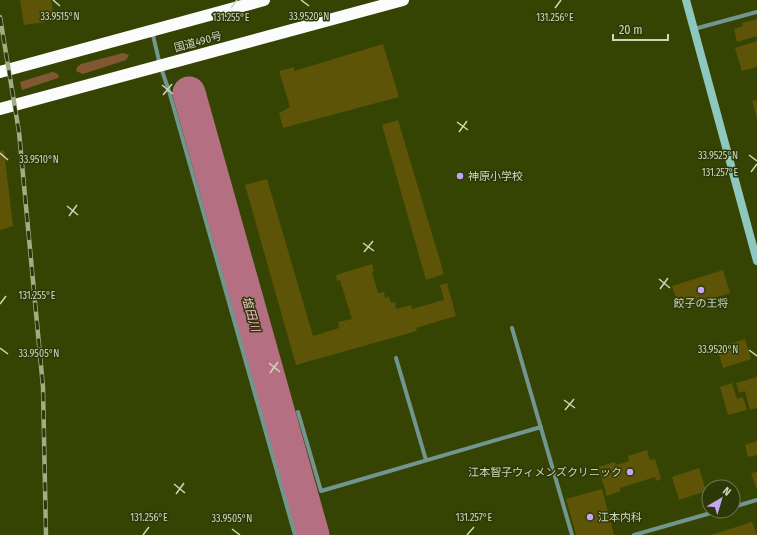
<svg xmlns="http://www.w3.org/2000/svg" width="757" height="535" viewBox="0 0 757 535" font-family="'Fira Sans Condensed','Noto Sans JP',sans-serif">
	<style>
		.grass { fill: #815832 }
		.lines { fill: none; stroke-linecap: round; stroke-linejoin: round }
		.river { stroke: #b47082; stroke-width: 33 }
		.building { fill: #5d5407 }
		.street { stroke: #72958f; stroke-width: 4 }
		.secondary { stroke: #8ec7bd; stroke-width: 8 }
		.highway { stroke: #fcfcfc; stroke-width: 12 }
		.rail-casing { stroke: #a1ad85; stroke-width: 4.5 }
		.rail { stroke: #2d3809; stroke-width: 3; stroke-dasharray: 9; stroke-linecap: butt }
		.ticks { fill: none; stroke: #ccd7b8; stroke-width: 1.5 }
		.poi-dot { fill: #c4a7f1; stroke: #2d3809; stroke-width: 1.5 }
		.labels { text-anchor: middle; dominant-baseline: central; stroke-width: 3; stroke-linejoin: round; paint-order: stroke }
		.street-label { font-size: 11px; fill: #ccd7b8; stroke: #2d3809 }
		.poi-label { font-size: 11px; fill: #ccd7b8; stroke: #2d3809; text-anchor: start }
		.water-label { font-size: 12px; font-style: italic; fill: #fabecd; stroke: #2d3809 }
		.ticks-label { font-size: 10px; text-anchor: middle; fill: #ccd7b8; stroke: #2d3809; stroke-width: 3; stroke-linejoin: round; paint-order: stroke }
	</style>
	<rect width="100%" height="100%" fill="#354402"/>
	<g class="grass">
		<polygon points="123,53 129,55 126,60 83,74 76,71 77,67 81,64"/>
		<polygon points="52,72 56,73 59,76 58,78 22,90 20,82"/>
	</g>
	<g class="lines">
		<polyline class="river" points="189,93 313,535"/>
	</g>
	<g class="building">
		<polygon points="20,0 51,0 54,17 46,18 46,22 24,25"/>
		<polygon points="757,19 757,36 737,42 734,29 743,26 742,23"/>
		<polygon points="757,41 757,67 742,71 735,48"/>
		<polygon points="383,44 399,97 283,128 279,113 290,107 279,71 294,67 294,71"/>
		<polygon points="757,100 757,118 752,101"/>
		<polygon points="398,120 444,274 426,280 382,125"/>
		<polygon points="4,150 13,226 0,230 0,151"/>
		<polygon points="267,179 313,336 339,328 338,322 352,319 340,280 337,281 336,275 372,264 374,271 372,272 378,293 384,292 385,298 389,297 391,303 395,302 396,309 411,305 412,309 444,300 440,285 447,283 456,316 416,328 417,331 296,365 245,185"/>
		<polygon points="723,270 730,293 680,309 672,286"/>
		<polygon points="745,339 751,359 723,368 717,348"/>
		<polygon points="757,377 757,408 750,410 745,391 739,393 736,383"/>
		<polygon points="732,383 737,399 743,397 747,410 728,415 720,387"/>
		<polygon points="757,441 757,455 748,457 745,445"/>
		<polygon points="647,450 650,460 655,459 661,479 656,481 655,477 620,488 621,491 607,496 598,467 615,462 616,465 629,461 628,456"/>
		<polygon points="699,468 706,491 679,500 672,477"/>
		<polygon points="757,472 757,490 751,473"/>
		<polygon points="602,489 614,535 576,535 566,499"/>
		<polygon points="752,522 757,535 711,535"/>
	</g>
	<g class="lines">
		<g class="street">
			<polyline points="694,29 757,12"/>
			<polyline points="152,31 160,65 169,91 295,535"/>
			<polyline points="512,328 572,535"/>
			<polyline points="396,358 426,460"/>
			<polyline points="298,412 321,491 541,427"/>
			<polyline points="733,507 757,500"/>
			<polyline points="634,535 718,511"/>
		</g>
		<polyline class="secondary" points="686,0 757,261"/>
		<g class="highway">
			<polyline points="0,72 264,0"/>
			<polyline points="0,109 403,0"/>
		</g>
		<defs>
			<polyline id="rail" points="0,17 19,132 43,387 46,535"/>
		</defs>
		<use href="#rail" class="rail-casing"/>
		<use href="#rail" class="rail"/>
	</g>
	<path class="ticks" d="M53 0 60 6M301 0 309 6M231 8 237 0M555 8 561 0M162 85 173 94M163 95 172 84M457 122 468 130M459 132 467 121M0 153 8 160M749 155 757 161M751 172 757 164M67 206 78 215M69 216 77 205M363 243 374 251M364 252 373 241M659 279 670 288M660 289 668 278M0 304 6 296M0 348 8 354M749 350 757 356M269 363 280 372M270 373 278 362M564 400 575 408M565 410 574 399M174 484 185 493M176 494 184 483M232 529 240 535M143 535 149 527M467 535 474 527"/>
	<g class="poi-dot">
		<circle cx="460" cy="176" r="4"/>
		<circle cx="701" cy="290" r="4"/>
		<circle cx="630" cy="472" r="4"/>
		<circle cx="590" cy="517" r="4"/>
	</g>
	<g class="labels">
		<g class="street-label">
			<text transform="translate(198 42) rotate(-15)">国道490号</text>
		</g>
		<g class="poi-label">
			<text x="468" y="176">神原小学校</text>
			<text x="701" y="303" text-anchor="middle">餃子の王将</text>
			<text x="622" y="472" text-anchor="end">江本智子ウィメンズクリニック</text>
			<text x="598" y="517">江本内科</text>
		</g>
		<g class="water-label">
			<text transform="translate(251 314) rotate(74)">塩田川</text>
		</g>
	</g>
	<g class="ticks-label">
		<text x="60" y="20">33.9515°N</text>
		<text x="309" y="20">33.9520°N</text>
		<text x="231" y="21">131.255°E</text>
		<text x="555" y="21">131.256°E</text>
		<text x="718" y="159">33.9525°N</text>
		<text x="39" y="163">33.9510°N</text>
		<text x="720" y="176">131.257°E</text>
		<text x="37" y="299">131.255°E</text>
		<text x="718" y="353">33.9520°N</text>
		<text x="39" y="357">33.9505°N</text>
		<text x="149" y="521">131.256°E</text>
		<text x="474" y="521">131.257°E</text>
		<text x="232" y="522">33.9505°N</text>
	</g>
	<g transform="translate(721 499) rotate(38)"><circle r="19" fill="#2d3809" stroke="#6d784f"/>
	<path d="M0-3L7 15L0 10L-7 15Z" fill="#c4a7f1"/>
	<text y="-6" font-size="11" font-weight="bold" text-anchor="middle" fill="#ccd7b8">N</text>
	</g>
	<path d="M613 34v6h55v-6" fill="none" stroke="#ccd7b8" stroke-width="2"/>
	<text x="619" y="34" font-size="12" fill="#ccd7b8" stroke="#2d3809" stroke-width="3" paint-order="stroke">20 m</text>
</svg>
